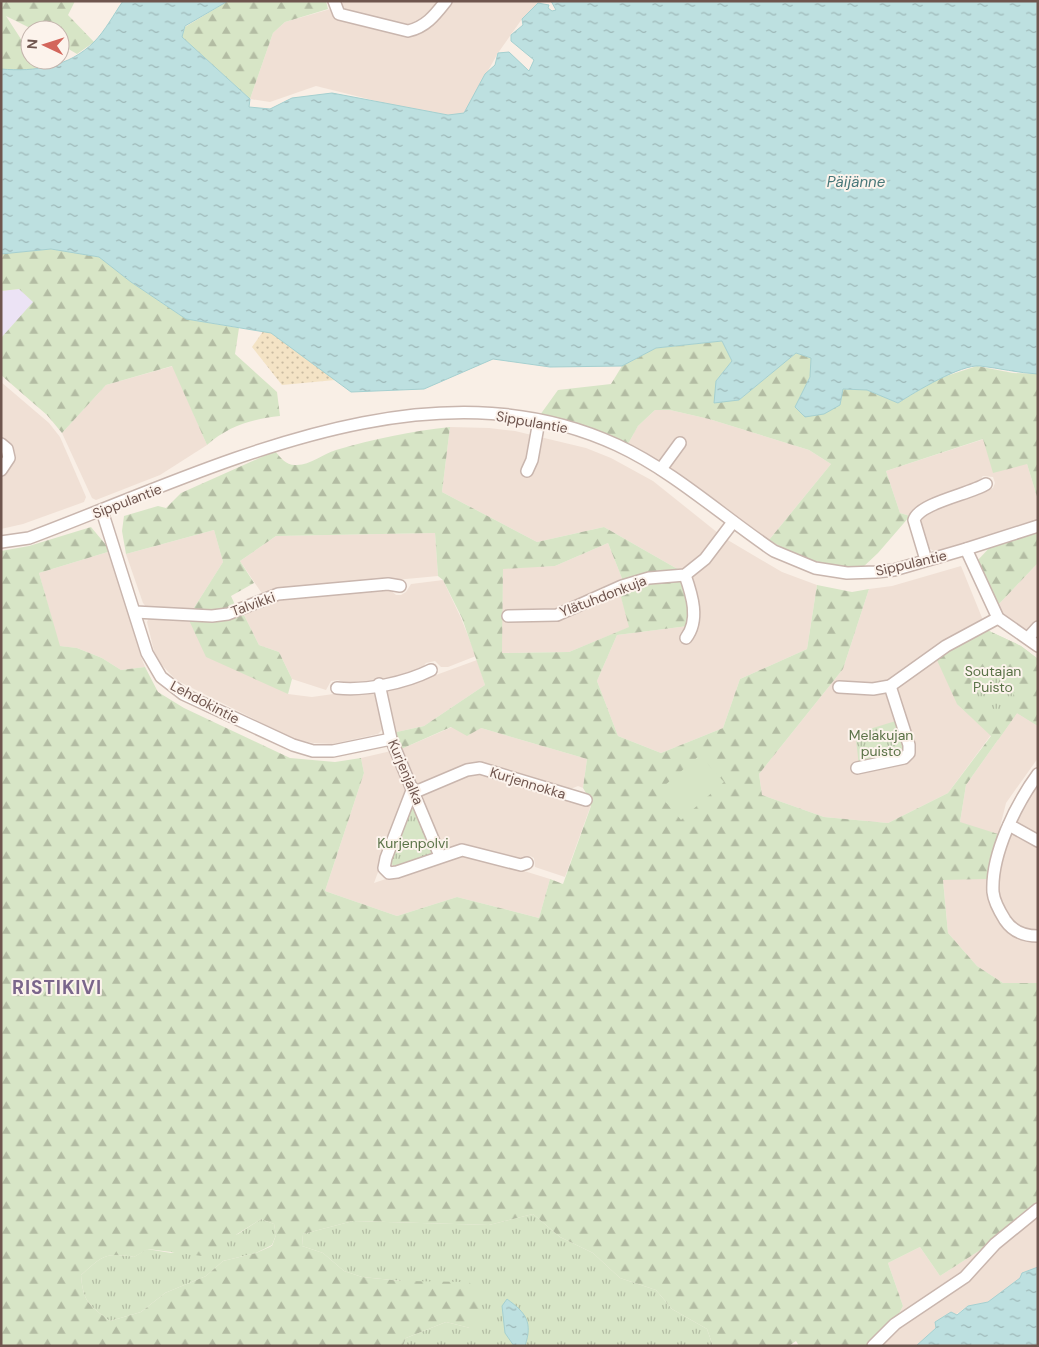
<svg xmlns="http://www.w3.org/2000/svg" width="1039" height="1347" viewBox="0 0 1039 1347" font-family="'DM Sans',sans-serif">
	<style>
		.residential { fill: #f0e0d5 }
		.education { fill: #ece3f5 }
		.grass { fill: url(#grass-tufts) }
		.forest { fill: url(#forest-firs); fill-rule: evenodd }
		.sand { fill: url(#sand-dots) }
		.pitch { fill: #d7e5c6 }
		.water { fill: url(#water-ripples); stroke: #a5d0d0 }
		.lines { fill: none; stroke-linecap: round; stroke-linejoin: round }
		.minor-casing { stroke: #c9b6ae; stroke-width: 14 }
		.minor { stroke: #fff; stroke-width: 11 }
		.labels { text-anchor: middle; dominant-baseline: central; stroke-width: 4; stroke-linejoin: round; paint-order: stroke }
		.street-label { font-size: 14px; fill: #6f554e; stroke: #fcf3ec }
		.park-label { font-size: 14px; fill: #5b7348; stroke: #fcf3ec }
		.water-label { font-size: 15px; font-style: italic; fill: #477779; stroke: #fcf3ec }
		.district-label { font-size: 19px; font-weight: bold; letter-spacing: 1px; fill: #7a668b; stroke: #fcf3ec }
	</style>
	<defs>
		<pattern id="grass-tufts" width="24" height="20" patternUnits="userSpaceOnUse" patternTransform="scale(1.25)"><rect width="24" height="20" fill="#d7e5c6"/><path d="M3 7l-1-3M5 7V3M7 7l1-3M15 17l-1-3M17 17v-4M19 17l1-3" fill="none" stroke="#b3bca3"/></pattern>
		<pattern id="forest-firs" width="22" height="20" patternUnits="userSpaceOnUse" patternTransform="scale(1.25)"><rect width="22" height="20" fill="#d7e5c6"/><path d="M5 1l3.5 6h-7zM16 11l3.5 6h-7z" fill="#b3bca3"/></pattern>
		<pattern id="sand-dots" width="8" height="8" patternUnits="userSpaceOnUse" patternTransform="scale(1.25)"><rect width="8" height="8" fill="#f4e3c5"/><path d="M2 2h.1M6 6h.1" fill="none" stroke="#cabba2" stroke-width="1.8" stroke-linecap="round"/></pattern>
		<pattern id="water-ripples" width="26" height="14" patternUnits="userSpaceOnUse" patternTransform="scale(1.25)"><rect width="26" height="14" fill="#bde0e0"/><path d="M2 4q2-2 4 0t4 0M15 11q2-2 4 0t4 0" fill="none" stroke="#9eb8b8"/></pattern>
	</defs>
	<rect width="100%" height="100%" fill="#f9efe6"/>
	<g class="residential">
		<polygon points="343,1 543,1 522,19 498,53 463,115 448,115 392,105 316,86 270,102 250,99 273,33 285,22 341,6"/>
		<polygon points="173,366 207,445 160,475 96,500 92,498 62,433 106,385"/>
		<polygon points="1,382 49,423 60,437 86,497 84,502 23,524 1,529"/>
		<polygon points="655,410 670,410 709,419 809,450 831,464 769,540 671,468 628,444 638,426"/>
		<polygon points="450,427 489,428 515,431 586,448 611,458 653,481 718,533 700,559 681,571 604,527 537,542 442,492"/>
		<polygon points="984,439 1027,464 1038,500 1038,521 966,545 936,552 930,549 926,545 919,517 923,512 993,488 995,483 993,477 983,476 974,488 919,506 913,510 910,516 900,513 886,471"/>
		<polygon points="214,530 223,562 192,611 147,608 143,603 126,554"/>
		<polygon points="435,533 438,576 277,591 263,595 240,561 276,536"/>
		<polygon points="726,539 782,572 817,585 807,649 740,679 723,728 661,753 618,736 597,681 617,635 688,626 682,581"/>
		<polygon points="608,543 623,581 619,590 630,627 569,652 501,653 503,568 555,566"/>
		<polygon points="111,551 141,657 145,667 121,670 102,658 77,648 59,646 39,573"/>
		<polygon points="1038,563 1038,642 1002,615 997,606"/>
		<polygon points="961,566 987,630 957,704 991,735 948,793 888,823 824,817 762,795 759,774 843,669 869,589 892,586"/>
		<polygon points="443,580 461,618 476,656 448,667 441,667 435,661 426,663 418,673 352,686 338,680 331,681 326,690 292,679 279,652 259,645 243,613 279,598 387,587 396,595 401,595 406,592 411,584"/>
		<polygon points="149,618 188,618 288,694 312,697 369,689 378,694 384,728 378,734 332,744 313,743 294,739 176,680 161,664 154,651 147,622"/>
		<polygon points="477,660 485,685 424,726 392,733 385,688 391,684 436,675"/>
		<polygon points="1017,713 1038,726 1038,758 1006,803 1000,827 1013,833 1016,817 1038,781 1038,983 1003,983 977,966 948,933 943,879 988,879 960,822 966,785"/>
		<polygon points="452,727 481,728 587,759 583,788 578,786 568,790 482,766 417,785 412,781 399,750"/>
		<polygon points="391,751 408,791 374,883 462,853 470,854 550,879 539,918 457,897 397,916 325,891 364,773 361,758"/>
		<polygon points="481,772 591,805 565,877 535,867 534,858 530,856 519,860 445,850 441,847 421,796 423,791 467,773"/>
		<polygon points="1038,1213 1038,1267 988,1302 968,1306 936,1328 916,1346 882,1346 903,1306 888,1263 920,1247 940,1276"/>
	</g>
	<polygon class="education" points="19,289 34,302 1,338 1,291"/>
	<g class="grass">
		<polygon points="987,630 1021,646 1038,659 1038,726 1017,713 998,740 957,704"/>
		<polygon points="899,720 906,752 859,766 855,731 863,731"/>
		<polygon points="415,804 434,851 433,855 397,868 393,866 389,859 408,806"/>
		<polygon points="533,1214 560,1237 593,1253 620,1278 656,1290 672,1309 707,1329 713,1346 403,1346 406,1338 446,1322 470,1328 402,1281 362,1277 344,1271 323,1253 302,1246 303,1234 353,1221 489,1225"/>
		<path d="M261 1219 274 1224 276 1235 272 1245 256 1253 223 1261 206 1276 165 1293 141 1312 110 1321C89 1305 83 1302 81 1275 103 1256 104 1252 134 1257L147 1249 171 1253 238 1234Z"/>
	</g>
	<g class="forest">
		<polygon points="1,1 75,1 68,15 94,42 77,54 60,44 60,30 34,30 6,16 30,53 30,60 34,60 40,68 22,71 1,69"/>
		<polygon points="228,1 326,1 328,9 285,22 273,33 250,99 182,37 185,27"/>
		<path d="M51 249 99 257 131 282 186 319 239 328 235 354 277 392 280 416C252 419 228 426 207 445L172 366 106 385 62 433 47 415 1 375V338L33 302 19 289 1 291V254Z"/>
		<path d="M722 341 732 361 716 381 739 400 796 353 811 358 810 376 796 407 843 389 867 390 898 403 937 379 977 366 1013 373 1038 374V500L1027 464 993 473 983 439 886 471 900 513 910 516 878 553 862 568C829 568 796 557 769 540L831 464 809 450 709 419 670 410H655L638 426 628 444 571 422 540 415 558 390 611 384 622 366 656 348Z"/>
		<path d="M450 427 442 492 537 542 604 527 681 571 623 581 608 543 555 566 503 569 502 653 569 652 629 627 619 590 650 582 682 581 689 606 688 626 617 635 597 681 618 736 661 753 723 728 740 679 807 649 817 585 852 592 869 589 843 669 759 774 762 795 824 817 888 823 948 793 991 736 957 704 936 658 987 630 1021 646 1038 659V726L1017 713 966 785 960 822 998 834 987 879 943 880 948 933 977 966 1003 983H1038V1213L940 1276 920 1247 888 1263 903 1306 882 1346H799L796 1341 789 1346H713L707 1329 672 1309 656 1290 620 1278 593 1253 560 1237 533 1214 489 1225 353 1221 303 1234 302 1246 323 1253 344 1271 362 1277 402 1281 469 1282 477 1292 483 1317 470 1328 446 1322 406 1338 403 1346H1V551L29 546 91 527 111 551 39 573 60 646 77 648 102 658 121 670 145 667 158 692 184 708 290 758 335 762 361 758 364 773 325 891 397 916 457 897 539 918 550 879 563 884 591 806 584 803 586 793 583 788 587 759 481 728 467 736 451 727 399 750 392 733 424 726 485 685 462 618 443 580 438 576 435 533 276 536 240 561 254 583 231 596 236 607 228 610 192 611 223 562 214 530 126 554 122 531 124 516 158 506 166 508 181 493 275 451C281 458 286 466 297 465 310 465 323 454 336 450 374 439 411 431 450 427ZM979 666 1021 677 1001 724 963 698ZM261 1219 274 1224 276 1235 272 1246 256 1253 223 1261 206 1276 165 1293 141 1312 110 1321C89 1305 83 1302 81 1275 103 1256 104 1252 134 1257L148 1249 202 1256Z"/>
		<polygon points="1038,531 1038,563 997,606 977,561 992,545"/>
		<polygon points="243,613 259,645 279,652 292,679 288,694 206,657 188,618"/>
	</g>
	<polygon class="sand" points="264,330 271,333 335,380 282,385 252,347"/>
	<polygon class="pitch" points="700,755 724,782 681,820 657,792"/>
	<g class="water">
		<path d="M123 1H228L185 26 182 37 250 99 249 107 270 109 292 98 332 93 448 115 464 113 485 74 495 65 498 53 509 52 529 71 534 60 511 41V35L523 25 522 19 538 3 549 5 548 8 552 11 556 10 551 1H1038V374C1018 373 999 368 980 366 961 364 915 392 898 403L867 390 843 389 840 405 824 414 805 417 795 407 810 377 811 358 796 353 739 400 714 403 716 381 732 361 722 341 656 348 622 366 550 367 493 359 424 389 351 392 271 333 186 319 131 282 99 257 51 249 1 254V69C35 72 69 67 94 42 105 31 114 14 123 1Z"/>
		<polygon points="1038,1267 1038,1346 916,1346 936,1328 935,1322 951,1312 957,1315 968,1306 988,1302 1020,1278 1022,1273"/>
		<path d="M507 1299C526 1313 533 1322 525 1346H514L505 1333 502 1306Z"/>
	</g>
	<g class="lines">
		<defs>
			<g id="minor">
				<path d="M334 1 339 14 408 31C426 27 435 15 446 1"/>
				<polyline points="1,444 7,449 9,458 1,470"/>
				<polyline points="661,469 680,443"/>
				<polyline points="527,471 532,460 539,421"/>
				<polyline points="102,511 147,653 161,677 183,694 293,745 313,751 333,751 391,739"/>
				<path d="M1 542 29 538C209 471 425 356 617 445 675 472 722 516 774 551L815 568 847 573 876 572 894 570 966 549 1038 526"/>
				<polyline points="966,549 998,618 1038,646"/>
				<path d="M926 560 914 520C919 503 970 494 986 484"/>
				<path d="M685 575C692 595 700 620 686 638"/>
				<polyline points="135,612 212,616 228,614 278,594 388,584 400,586"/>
				<polyline points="508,616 557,615 622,586 649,578 685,575 705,559 733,522"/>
				<polyline points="1028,638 1038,627"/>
				<polyline points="379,684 391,739 440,856"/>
				<polyline points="839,687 873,689 890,686 946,646 998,618"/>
				<path d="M337 688C366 691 405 683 431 670"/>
				<polyline points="857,768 904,758 909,753 909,745 890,686"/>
				<polyline points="413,788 386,858 384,868 389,873 397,872 462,850 521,865 527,863"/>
				<polyline points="415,792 467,770 480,768 586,800"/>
				<polyline points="1009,825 1038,841"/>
				<path d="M1038 936C1024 936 1013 932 1005 920 1000 912 994 902 993 892 991 854 1016 804 1038 774"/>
				<polyline points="873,1346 895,1324 965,1277 995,1244 1038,1209"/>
			</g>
		</defs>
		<use href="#minor" class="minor-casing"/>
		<use href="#minor" class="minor"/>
	</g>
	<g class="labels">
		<g class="street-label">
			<text transform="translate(532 422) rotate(10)">Sippulantie</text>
			<text transform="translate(127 501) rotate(-21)">Sippulantie</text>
			<text transform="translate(911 563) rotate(-13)">Sippulantie</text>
			<text transform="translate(603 596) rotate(-21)">Ylätuhdonkuja</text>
			<text transform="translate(253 604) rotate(-20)">Talvikki</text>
			<text transform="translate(205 702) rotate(28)">Lehdokintie</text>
			<text transform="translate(406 772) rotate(67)">Kurjenjalka</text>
			<text transform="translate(528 783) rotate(17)">Kurjennokka</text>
		</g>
		<g class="park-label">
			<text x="993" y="671">Soutajan<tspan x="993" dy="16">Puisto</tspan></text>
			<text x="881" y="735">Melakujan<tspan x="881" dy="16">puisto</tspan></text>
			<text x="413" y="843">Kurjenpolvi</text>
		</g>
		<g class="water-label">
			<text x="856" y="182">Päijänne</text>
		</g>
		<g class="district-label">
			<text x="57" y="987">RISTIKIVI</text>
		</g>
	</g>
	<rect width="1039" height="1347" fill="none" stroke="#6f554e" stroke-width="5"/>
	<g transform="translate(45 45) rotate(274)"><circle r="24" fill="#fcf3ec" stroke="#c4b4ad"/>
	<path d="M0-4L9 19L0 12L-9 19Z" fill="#d3655b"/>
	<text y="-8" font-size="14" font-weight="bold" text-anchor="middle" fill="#6f554e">N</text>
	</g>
</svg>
